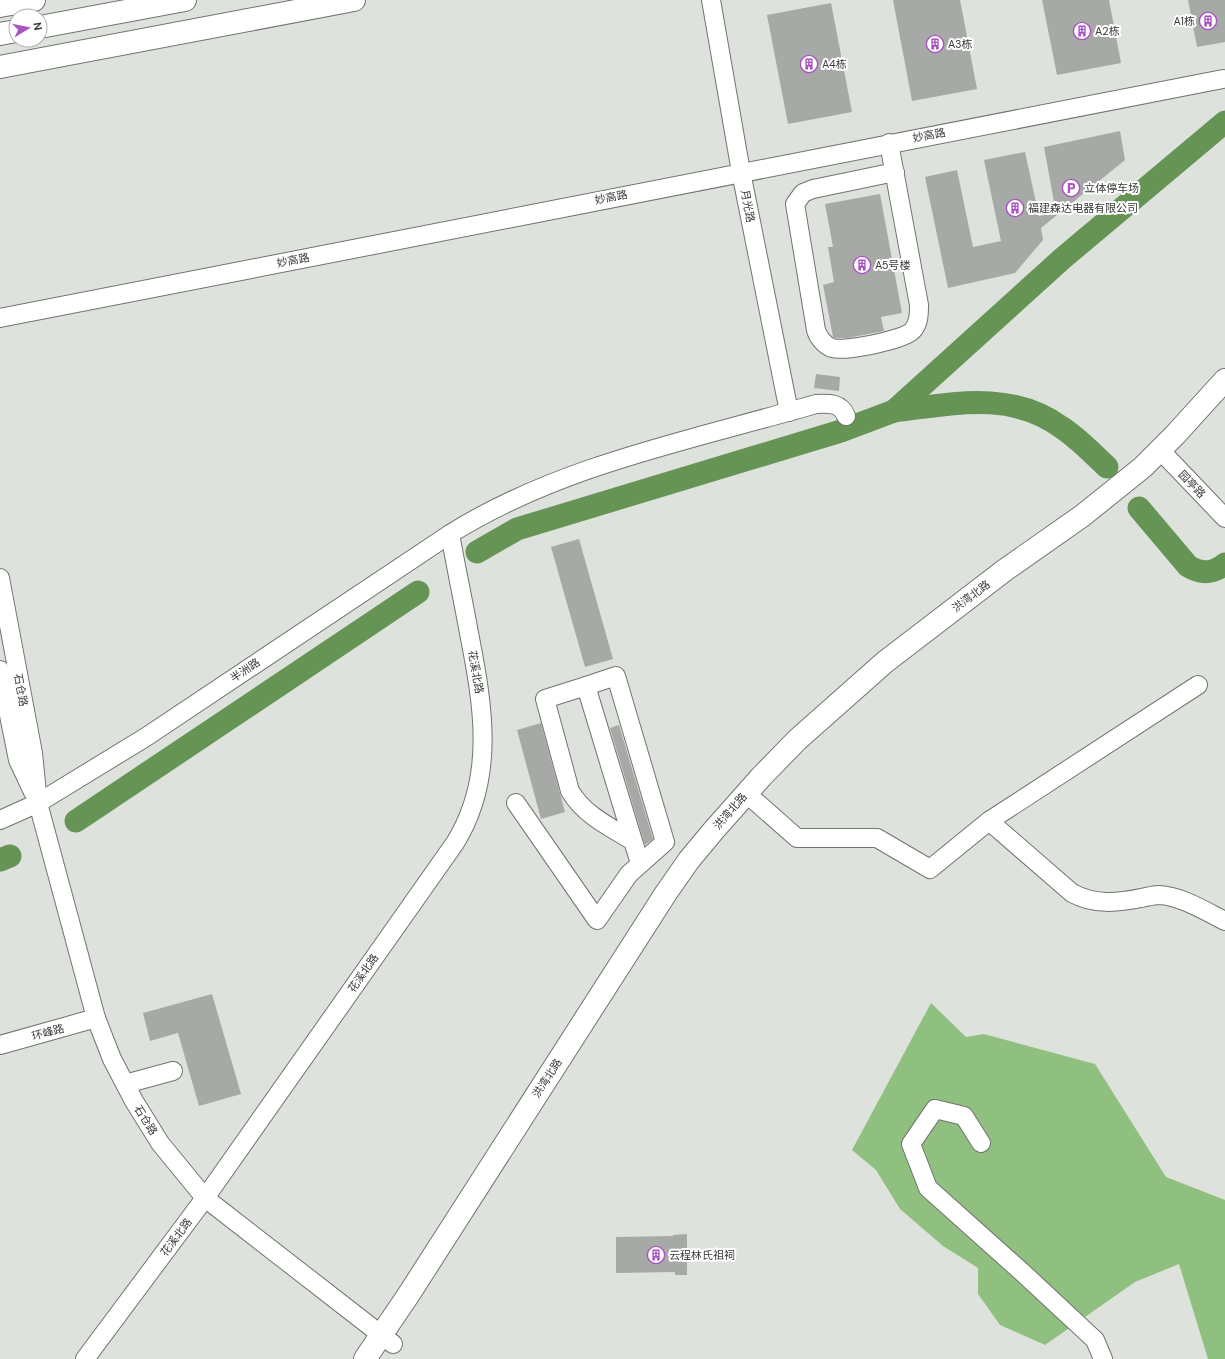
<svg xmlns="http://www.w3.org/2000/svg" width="1225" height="1359" viewBox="0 0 1225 1359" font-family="'DM Sans','Noto Sans SC',sans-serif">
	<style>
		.forest { fill: #90c07f }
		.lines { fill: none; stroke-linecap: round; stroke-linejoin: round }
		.river { stroke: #669455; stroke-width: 23 }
		.building { fill: #a6a9a5 }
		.minor-casing { stroke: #71746f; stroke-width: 20 }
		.major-casing { stroke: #71746f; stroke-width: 24 }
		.highway-casing { stroke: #71746f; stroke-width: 24 }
		.minor { stroke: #fff; stroke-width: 18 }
		.major { stroke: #fff; stroke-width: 22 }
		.highway { stroke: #fff; stroke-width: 22 }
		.labels { text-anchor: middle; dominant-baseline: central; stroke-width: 4; stroke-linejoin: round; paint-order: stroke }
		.poi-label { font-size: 11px; fill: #383a38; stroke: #fff; text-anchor: start }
		.street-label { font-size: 11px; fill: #383a38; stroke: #fff }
	</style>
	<rect width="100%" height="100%" fill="#dee2dd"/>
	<polygon class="forest" points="931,1003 966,1037 984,1034 1095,1064 1166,1177 1225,1200 1225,1359 1208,1359 1179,1264 1135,1282 1045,1345 1000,1325 978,1294 978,1268 943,1246 900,1209 876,1170 852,1150"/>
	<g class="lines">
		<g class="river">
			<path d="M894 411C952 404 1010 390 1061 427 1078 438 1092 453 1107 467"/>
			<path d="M1139 508 1188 566C1201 574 1212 574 1225 564"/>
			<polyline points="477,552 517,529 841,431 894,411 1063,258 1225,122"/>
			<polyline points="76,821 418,592"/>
			<polyline points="0,860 10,856"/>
		</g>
	</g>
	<g class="building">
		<polygon points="893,0 960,0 977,89 912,101"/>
		<polygon points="1042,0 1109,0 1121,63 1057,75"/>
		<polygon points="1188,0 1225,0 1225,42 1197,47"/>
		<polygon points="831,3 852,112 788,124 767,15"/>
		<polygon points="1120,131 1125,160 1041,228 1043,240 1015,273 948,288 925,177 957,170 973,247 1001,241 984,160 1025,152 1039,216 1056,213 1044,147"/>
		<polygon points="880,194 902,313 881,317 884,331 848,338 835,338 833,337 823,285 834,282 828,247 833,247 825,204"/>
		<polygon points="816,374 840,377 839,391 814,388"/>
		<polygon points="579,539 613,659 585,667 551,547"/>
		<polygon points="541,723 565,812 541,819 517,730"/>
		<polygon points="619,725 653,839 645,845 610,728"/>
		<polygon points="212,994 241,1094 199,1106 178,1033 150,1041 143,1013"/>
		<polygon points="687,1234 687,1275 675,1275 675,1272 616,1273 616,1237 673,1236 673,1235"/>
	</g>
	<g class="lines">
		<defs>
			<g id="minor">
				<polyline points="711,0 741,172 789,412"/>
				<path d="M889 143 919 305C919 314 919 324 912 331 903 340 845 352 832 348 824 345 818 337 816 330L795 204 803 193 813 189 895 172"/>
				<polyline points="0,318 1223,79"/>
				<polyline points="1160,450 1225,518"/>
				<polyline points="0,578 33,753 38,803 96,1018 112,1059 134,1101 160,1143 205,1198 393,1344"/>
				<polyline points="0,670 18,760 33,792"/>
				<polyline points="746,793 797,838 877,838 930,869 989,821 1198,685"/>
				<polyline points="516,803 597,920 629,874 665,842 616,676 586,686"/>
				<path d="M0 820 38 803 146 737 450 534C560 465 692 440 816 404 829 403 841 403 846 416"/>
				<path d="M989 821 1072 893C1094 905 1117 903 1141 898 1147 897 1153 895 1159 895 1181 896 1205 911 1225 921"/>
				<path d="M633 841C610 827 584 815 570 791L545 699 586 686 633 841 640 863"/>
				<polyline points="0,1045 96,1018"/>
				<polyline points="125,1084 173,1071"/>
				<polyline points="981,1143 964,1116 935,1109 911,1144 928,1188 1023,1273 1095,1340 1103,1359"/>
				<path d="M85 1359 205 1198 455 843C496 777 483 705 469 633 463 600 456 567 450 534"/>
			</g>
			<g id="major">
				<polyline points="0,67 354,0"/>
				<polyline points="365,1359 409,1294 666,893 689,860 714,830 761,777 797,740 885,662 1005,570 1082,516 1143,467 1175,435 1225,380"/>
			</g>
			<g id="highway">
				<polyline points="0,6 34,0"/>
				<polyline points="40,27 185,0"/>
				<polyline points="0,34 16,31"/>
			</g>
		</defs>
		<use href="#minor" class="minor-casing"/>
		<use href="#major" class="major-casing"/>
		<use href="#highway" class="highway-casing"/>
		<use href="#minor" class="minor"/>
		<use href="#major" class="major"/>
		<use href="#highway" class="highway"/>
	</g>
	<defs>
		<symbol id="building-ring" viewBox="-11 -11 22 22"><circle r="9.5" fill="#fff" stroke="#a954c2" stroke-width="1.5"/><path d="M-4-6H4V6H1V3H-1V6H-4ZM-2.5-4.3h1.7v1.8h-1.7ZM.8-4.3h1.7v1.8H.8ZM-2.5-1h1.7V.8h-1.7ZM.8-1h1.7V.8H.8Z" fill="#a954c2"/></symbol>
		<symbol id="parking-ring" viewBox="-11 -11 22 22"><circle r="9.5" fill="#fff" stroke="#a954c2" stroke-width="1.5"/><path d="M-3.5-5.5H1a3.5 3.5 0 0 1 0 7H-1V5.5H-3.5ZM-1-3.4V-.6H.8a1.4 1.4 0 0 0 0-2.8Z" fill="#a954c2"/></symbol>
	</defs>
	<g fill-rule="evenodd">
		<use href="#building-ring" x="1198" y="11" width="20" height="20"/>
		<use href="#building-ring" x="1072" y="21" width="20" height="20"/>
		<use href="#building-ring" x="925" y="34" width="20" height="20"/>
		<use href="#building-ring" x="799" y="54" width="20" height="20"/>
		<use href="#parking-ring" x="1061" y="178" width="20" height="20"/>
		<use href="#building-ring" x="1005" y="198" width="20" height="20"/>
		<use href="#building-ring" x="852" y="255" width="20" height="20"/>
		<use href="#building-ring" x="646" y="1245" width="20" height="20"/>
	</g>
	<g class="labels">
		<g class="poi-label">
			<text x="1195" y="21" text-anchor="end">A1栋</text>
			<text x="1095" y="31">A2栋</text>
			<text x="948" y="44">A3栋</text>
			<text x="822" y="64">A4栋</text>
			<text x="1084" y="188">立体停车场</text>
			<text x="1028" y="208">福建森达电器有限公司</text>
			<text x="875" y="265">A5号楼</text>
			<text x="669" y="1255">云程林氏祖祠</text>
		</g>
		<g class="street-label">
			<text transform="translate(929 135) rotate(-11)">妙高路</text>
			<text transform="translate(611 197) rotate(-11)">妙高路</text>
			<text transform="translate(748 206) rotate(79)">月光路</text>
			<text transform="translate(293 260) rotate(-11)">妙高路</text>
			<text transform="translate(1192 484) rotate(46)">园亭路</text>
			<text transform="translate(971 596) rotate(-37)">洪湾北路</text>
			<text transform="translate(245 670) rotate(-34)">半洲路</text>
			<text transform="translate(476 672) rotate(80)">花溪北路</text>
			<text transform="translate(21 690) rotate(79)">石仓路</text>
			<text transform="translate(730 811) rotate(-49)">洪湾北路</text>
			<text transform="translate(363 973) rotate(-55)">花溪北路</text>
			<text transform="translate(48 1032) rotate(-15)">环峰路</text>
			<text transform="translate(547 1078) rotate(-57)">洪湾北路</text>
			<text transform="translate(146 1120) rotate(58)">石仓路</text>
			<text transform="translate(176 1237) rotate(-53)">花溪北路</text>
		</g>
	</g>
	<g transform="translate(28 28) rotate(80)"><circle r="19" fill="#ffffff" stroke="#afb0af"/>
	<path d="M0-3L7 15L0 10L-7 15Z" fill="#a954c2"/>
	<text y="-6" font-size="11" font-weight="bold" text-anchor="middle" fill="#383a38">N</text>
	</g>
</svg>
